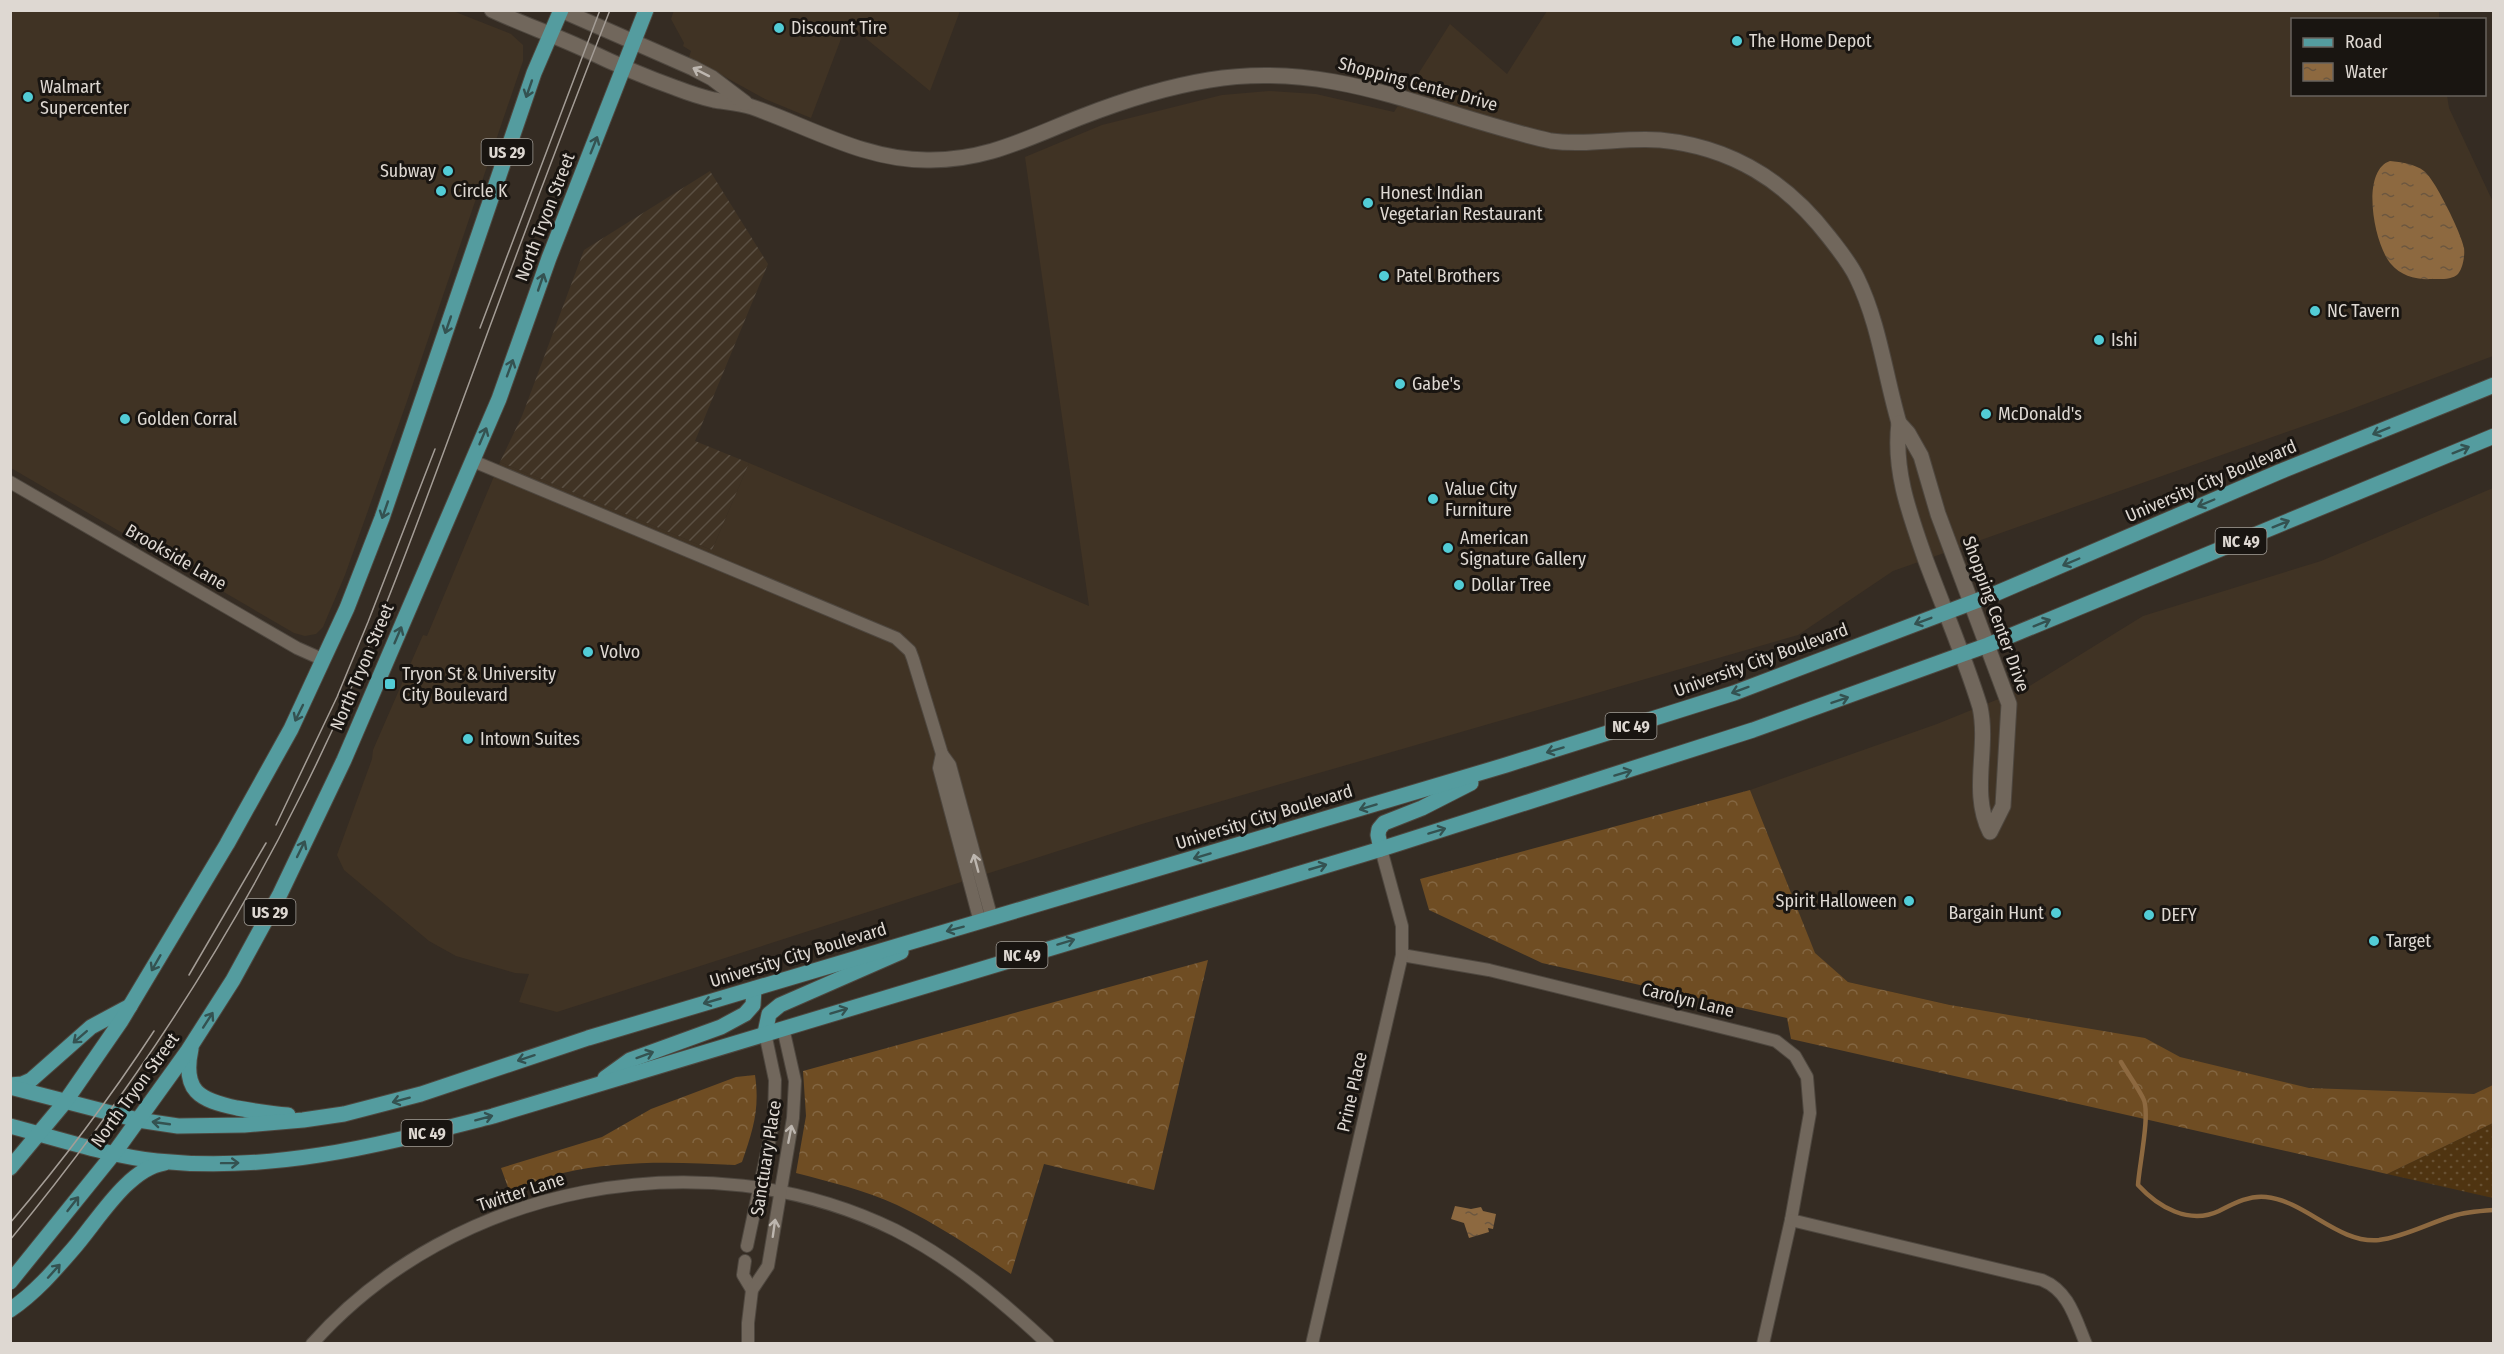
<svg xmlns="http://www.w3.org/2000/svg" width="2504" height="1354" viewBox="0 0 2504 1354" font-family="'Fira Sans Condensed',sans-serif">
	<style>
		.built { fill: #403324 }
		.industrial { fill: url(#industrial-furrows) }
		.grass { fill: url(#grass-dots) }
		.forest { fill: url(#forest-crowns) }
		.water { fill: url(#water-ripples) }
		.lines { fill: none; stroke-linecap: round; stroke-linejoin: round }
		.stream { stroke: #8d6940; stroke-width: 4.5 }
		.minor-casing { stroke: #4e473f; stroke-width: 14 }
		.tertiary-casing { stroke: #4e473f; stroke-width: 17 }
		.primary-casing { stroke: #4e473f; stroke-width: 17 }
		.minor { stroke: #71675c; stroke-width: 12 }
		.tertiary { stroke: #71675c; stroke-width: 15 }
		.primary { stroke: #549c9f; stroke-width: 15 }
		.tram { stroke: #a49d96; stroke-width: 1.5 }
		.oneway { stroke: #bdb6af }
		.oneway2 { stroke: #345251 }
		.poi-dot { fill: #52ccd6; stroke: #191511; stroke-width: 2 }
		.labels { text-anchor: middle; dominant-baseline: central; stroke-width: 6; stroke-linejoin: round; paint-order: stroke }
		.shield { fill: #191511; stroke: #a39e98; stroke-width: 1.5 }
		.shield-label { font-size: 16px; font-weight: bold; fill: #ded8d2 }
		.poi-label { font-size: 18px; fill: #ded8d2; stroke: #191511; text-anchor: start }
		.street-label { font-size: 18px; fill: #ded8d2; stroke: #191511 }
	</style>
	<defs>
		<pattern id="industrial-furrows" width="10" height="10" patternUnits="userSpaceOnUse" patternTransform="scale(1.5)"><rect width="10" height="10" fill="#403324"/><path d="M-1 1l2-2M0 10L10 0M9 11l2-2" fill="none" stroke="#5b5043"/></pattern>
		<pattern id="grass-dots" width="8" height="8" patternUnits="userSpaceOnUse" patternTransform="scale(1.5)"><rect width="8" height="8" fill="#4f3411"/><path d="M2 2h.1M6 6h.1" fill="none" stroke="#685133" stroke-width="1.8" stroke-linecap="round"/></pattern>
		<pattern id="forest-crowns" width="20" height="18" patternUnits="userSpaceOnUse" patternTransform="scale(1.5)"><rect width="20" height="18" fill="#6f4d23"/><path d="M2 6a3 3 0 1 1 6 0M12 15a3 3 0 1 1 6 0" fill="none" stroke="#836642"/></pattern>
		<pattern id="water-ripples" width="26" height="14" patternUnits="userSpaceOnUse" patternTransform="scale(1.5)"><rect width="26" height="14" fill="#8d6940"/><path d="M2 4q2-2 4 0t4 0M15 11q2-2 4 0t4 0" fill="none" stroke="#6c5740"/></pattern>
	</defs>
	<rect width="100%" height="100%" fill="#352c23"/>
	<g class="built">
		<polygon points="11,10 453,11 511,34 523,45 523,61 406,404 345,575 323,627 316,634 305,636 294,633 11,468"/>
		<polygon points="674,10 960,11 930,91 847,23 811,118 765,99 689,57 691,51 683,46 684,43 671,19"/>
		<polygon points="1547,11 2439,11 2439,19 2292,20 2292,94 2447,95 2449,108 2493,202 2493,356 2349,410 1893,571 1798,635 1142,824 557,1012 519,1002 529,974 515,973 456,956 429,941 344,870 337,855 372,759 373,750 423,635 427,636 500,462 712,550 749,463 1089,606 1025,157 1102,125 1222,95 1269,91 1316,94 1394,112 1450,24 1507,74"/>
		<polygon points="2493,488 2493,1123 2387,1174 1950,1005 1848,982 1815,954 1750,790 1937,724 2028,687 2143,616 2321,561"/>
	</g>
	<polygon class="industrial" points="710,171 768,264 695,441 749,463 712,550 500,462 522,416 584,250"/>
	<polygon class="grass" points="2493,1123 2493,1198 2387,1174"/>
	<g class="forest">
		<polygon points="1750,790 1815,953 1848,982 1950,1005 2145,1038 2180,1057 2309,1088 2474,1094 2493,1085 2493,1123 2387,1174 1791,1039 1787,1018 1542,963 1429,910 1420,879"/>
		<path d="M1208 960 1154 1190 1044 1164 1011 1274C974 1249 937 1224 897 1205 865 1190 830 1182 796 1173L806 1116 803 1071Z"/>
		<path d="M755 1075C760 1109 753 1130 742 1162L735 1165C677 1162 619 1160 563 1173 545 1178 527 1185 509 1190L501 1168 602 1137 651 1109 736 1077Z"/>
	</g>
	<g class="water">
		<path d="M2390 161C2401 162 2415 164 2424 171 2435 179 2462 235 2464 248 2465 255 2463 268 2458 274 2452 280 2440 279 2432 279 2417 280 2401 276 2391 264 2374 245 2360 171 2390 161Z"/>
		<polygon points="1455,1206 1471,1209 1481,1207 1483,1211 1496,1214 1493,1229 1488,1228 1489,1232 1469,1238 1464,1223 1451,1219"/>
	</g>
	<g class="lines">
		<path class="stream" d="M2121 1062C2128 1074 2137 1086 2143 1098 2151 1112 2139 1166 2138 1185 2158 1207 2189 1225 2219 1211 2233 1204 2249 1195 2266 1197 2306 1201 2338 1244 2379 1240 2404 1237 2429 1223 2453 1216 2465 1212 2480 1211 2494 1210"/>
		<defs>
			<g id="minor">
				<polyline points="473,461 896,638 910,651 913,659 942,754"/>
				<polyline points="10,482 297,648 324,660"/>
				<polyline points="980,922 939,768 942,754 950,765 992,919"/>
				<polyline points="1402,955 1489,970 1749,1034 1776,1041 1795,1056 1807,1077 1810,1113 1791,1220 1763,1344"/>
				<path d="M1791 1220 2042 1280C2069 1291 2075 1318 2086 1344"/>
				<polyline points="747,1246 774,1119 775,1080 765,1033"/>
				<polyline points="745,1261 743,1275 752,1290"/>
				<path d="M312 1344C454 1184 703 1136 895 1230 952 1259 1001 1300 1048 1344"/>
				<polyline points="748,1344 748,1323 752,1290 768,1266 793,1118 795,1081 783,1028"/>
				<polyline points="1312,1344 1402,955 1402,926 1381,849"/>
			</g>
			<g id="tertiary">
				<path d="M492 10C522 24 554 35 584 49 615 64 645 77 676 88 689 93 701 97 714 100 726 102 740 103 752 107 810 127 864 160 927 160 986 161 1027 138 1081 117 1122 101 1166 87 1209 80 1335 59 1433 115 1551 141 1588 146 1624 137 1660 140 1732 147 1786 181 1829 237 1839 250 1850 263 1857 278 1879 323 1885 375 1899 423"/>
				<polyline points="561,10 693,68 712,78 745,103"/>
				<path d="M1899 423 1908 433 1921 456 1938 514 2009 704 2003 806 1990 832C1970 792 1989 749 1980 707 1965 658 1944 609 1926 561 1910 515 1893 471 1899 423Z"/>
			</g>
			<g id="primary">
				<polyline points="1381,849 1378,835 1379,829 1384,823 1422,808 1471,783"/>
				<polyline points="765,1033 769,1014 780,1005 901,952"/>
				<path d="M191 1049C182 1091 199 1100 237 1108 254 1111 271 1114 288 1115"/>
				<polyline points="605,1078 630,1060 721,1027 745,1014 753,1005 754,989"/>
				<polyline points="10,1085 22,1084 31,1080 91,1027 130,1006"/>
				<polyline points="10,1087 138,1120 178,1126 244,1125 303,1120 344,1114 421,1094 588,1038 1506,765 1734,693 1997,593 2279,472 2494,385"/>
				<path d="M10 1126C56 1138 110 1156 157 1161 276 1173 379 1145 493 1116L1381 849 1753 730 1988 645 2494 436"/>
				<polyline points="10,1168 65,1102 121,1021 227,844 291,729 347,608 382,518 534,73 561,10"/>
				<polyline points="10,1282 115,1152 187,1052 233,980 280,894 344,760 499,399 549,258 646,10"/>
				<path d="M10 1310C35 1293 54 1271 73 1249 97 1222 127 1169 164 1163"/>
			</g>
		</defs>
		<use href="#minor" class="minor-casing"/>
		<use href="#tertiary" class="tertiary-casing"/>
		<use href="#primary" class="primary-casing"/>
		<use href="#minor" class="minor"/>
		<use href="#tertiary" class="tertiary"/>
		<use href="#primary" class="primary"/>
		<g class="tram">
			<polyline points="480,328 600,10"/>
			<polyline points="276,825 337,697 368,622 435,449"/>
			<polyline points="189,975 266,843"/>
			<path d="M10 1223C62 1162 110 1098 154 1031"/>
			<path d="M10 1240C123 1103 222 954 301 795 368 663 417 524 468 386 514 260 561 135 610 10"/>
		</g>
	</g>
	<defs><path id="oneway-shaft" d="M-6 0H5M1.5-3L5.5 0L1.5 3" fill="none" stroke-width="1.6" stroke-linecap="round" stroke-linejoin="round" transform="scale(1.5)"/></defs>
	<g class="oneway">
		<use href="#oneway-shaft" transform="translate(701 72) rotate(-153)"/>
		<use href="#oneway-shaft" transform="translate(976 863) rotate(-105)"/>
		<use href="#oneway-shaft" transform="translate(790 1134) rotate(-79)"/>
		<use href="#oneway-shaft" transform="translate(774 1228) rotate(-82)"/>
	</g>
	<g class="oneway2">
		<use href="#oneway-shaft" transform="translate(529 89) rotate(109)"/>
		<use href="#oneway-shaft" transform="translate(594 145) rotate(-68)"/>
		<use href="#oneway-shaft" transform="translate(541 282) rotate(-71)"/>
		<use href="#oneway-shaft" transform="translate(448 325) rotate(109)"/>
		<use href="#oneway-shaft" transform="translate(510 368) rotate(-70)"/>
		<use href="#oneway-shaft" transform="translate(2381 431) rotate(158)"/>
		<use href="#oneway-shaft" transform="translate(483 436) rotate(-67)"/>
		<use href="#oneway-shaft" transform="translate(2461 450) rotate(-22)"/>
		<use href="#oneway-shaft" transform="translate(2206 503) rotate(157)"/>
		<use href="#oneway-shaft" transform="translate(385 510) rotate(109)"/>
		<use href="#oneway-shaft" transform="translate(2281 524) rotate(-22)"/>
		<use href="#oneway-shaft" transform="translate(2071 562) rotate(157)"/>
		<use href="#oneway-shaft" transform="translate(1923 621) rotate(159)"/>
		<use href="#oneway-shaft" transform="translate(2042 623) rotate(-22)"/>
		<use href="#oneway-shaft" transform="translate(398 635) rotate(-67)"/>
		<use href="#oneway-shaft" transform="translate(1740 690) rotate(160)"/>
		<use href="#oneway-shaft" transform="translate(1840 700) rotate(-19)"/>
		<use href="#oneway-shaft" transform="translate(299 713) rotate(116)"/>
		<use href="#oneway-shaft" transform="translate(1555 750) rotate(163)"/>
		<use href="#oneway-shaft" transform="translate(1623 773) rotate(-17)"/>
		<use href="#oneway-shaft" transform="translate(1368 807) rotate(163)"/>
		<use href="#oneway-shaft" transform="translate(1437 831) rotate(-17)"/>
		<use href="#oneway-shaft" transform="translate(301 849) rotate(-64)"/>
		<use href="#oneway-shaft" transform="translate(1202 856) rotate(163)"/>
		<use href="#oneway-shaft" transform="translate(1318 867) rotate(-16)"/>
		<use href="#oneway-shaft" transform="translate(955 929) rotate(165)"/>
		<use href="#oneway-shaft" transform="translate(1066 942) rotate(-17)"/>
		<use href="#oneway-shaft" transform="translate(156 963) rotate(120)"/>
		<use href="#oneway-shaft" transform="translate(712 1001) rotate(164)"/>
		<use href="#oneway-shaft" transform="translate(839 1011) rotate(-17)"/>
		<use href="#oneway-shaft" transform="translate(208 1020) rotate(-57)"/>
		<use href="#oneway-shaft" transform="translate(80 1037) rotate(139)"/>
		<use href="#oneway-shaft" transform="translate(645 1055) rotate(-20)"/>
		<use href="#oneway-shaft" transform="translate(526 1058) rotate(162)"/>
		<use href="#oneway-shaft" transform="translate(401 1100) rotate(165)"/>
		<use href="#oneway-shaft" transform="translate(484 1118) rotate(-15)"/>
		<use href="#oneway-shaft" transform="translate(161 1123) rotate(-172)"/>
		<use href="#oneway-shaft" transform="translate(230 1163) rotate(-1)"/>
		<use href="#oneway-shaft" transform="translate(73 1204) rotate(-52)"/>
		<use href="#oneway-shaft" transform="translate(54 1271) rotate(-48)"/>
	</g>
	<g class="poi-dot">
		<circle cx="779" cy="28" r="6"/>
		<circle cx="1737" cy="41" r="6"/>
		<circle cx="28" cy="97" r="6"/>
		<circle cx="448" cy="171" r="6"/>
		<circle cx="441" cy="191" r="6"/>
		<circle cx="1368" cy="203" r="6"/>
		<circle cx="1384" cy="276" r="6"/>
		<circle cx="2315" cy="311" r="6"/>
		<circle cx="2099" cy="340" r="6"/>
		<circle cx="1400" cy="384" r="6"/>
		<circle cx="1986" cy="414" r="6"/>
		<circle cx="125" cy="419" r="6"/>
		<circle cx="1433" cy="499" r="6"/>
		<circle cx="1448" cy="548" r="6"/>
		<circle cx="1459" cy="585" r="6"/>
		<circle cx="588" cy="652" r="6"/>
		<rect x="384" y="678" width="12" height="12" rx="3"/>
		<circle cx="468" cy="739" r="6"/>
		<circle cx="1909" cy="901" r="6"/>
		<circle cx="2056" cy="913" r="6"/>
		<circle cx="2149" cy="915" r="6"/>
		<circle cx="2374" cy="941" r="6"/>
	</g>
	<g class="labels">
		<g class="shield">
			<rect x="481.5" y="139" width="51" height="26" rx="4.5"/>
			<rect x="2215.5" y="528" width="51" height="26" rx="4.5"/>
			<rect x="1605.5" y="713" width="51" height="26" rx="4.5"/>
			<rect x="244.5" y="899" width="51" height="26" rx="4.5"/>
			<rect x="996.5" y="942" width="51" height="26" rx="4.5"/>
			<rect x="401.5" y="1120" width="51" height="26" rx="4.5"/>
		</g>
		<g class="shield-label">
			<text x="507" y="152">US 29</text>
			<text x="2241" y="541">NC 49</text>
			<text x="1631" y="726">NC 49</text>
			<text x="270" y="912">US 29</text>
			<text x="1022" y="955">NC 49</text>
			<text x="427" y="1133">NC 49</text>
		</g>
		<g class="poi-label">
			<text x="791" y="28">Discount Tire</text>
			<text x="1749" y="41">The Home Depot</text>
			<text x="40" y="87">Walmart<tspan x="40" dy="21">Supercenter</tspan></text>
			<text x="436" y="171" text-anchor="end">Subway</text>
			<text x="453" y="191">Circle K</text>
			<text x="1380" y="193">Honest Indian<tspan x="1380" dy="21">Vegetarian Restaurant</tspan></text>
			<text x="1396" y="276">Patel Brothers</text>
			<text x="2327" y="311">NC Tavern</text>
			<text x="2111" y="340">Ishi</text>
			<text x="1412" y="384">Gabe's</text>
			<text x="1998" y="414">McDonald's</text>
			<text x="137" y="419">Golden Corral</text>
			<text x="1445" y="489">Value City<tspan x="1445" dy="21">Furniture</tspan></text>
			<text x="1460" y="538">American<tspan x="1460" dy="21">Signature Gallery</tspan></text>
			<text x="1471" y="585">Dollar Tree</text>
			<text x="600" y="652">Volvo</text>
			<text x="402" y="674">Tryon St &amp; University<tspan x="402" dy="21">City Boulevard</tspan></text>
			<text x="480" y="739">Intown Suites</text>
			<text x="1897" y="901" text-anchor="end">Spirit Halloween</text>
			<text x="2044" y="913" text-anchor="end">Bargain Hunt</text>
			<text x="2161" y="915">DEFY</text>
			<text x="2386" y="941">Target</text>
		</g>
		<g class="street-label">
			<text transform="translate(1418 84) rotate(15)">Shopping Center Drive</text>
			<text transform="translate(545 217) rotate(-69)">North Tryon Street</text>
			<text transform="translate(2211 481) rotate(-23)">University City Boulevard</text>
			<text transform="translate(176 557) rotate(30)">Brookside Lane</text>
			<text transform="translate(1996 614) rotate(70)">Shopping Center Drive</text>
			<text transform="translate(1761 660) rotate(-20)">University City Boulevard</text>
			<text transform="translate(362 667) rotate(-67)">North Tryon Street</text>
			<text transform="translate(1264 817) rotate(-17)">University City Boulevard</text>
			<text transform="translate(798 955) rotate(-17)">University City Boulevard</text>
			<text transform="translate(1688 1000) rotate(14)">Carolyn Lane</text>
			<text transform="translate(135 1090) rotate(-54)">North Tryon Street</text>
			<text transform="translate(1352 1092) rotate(-77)">Prine Place</text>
			<text transform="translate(766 1158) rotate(-81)">Sanctuary Place</text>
			<text transform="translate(521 1192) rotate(-18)">Twitter Lane</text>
		</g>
	</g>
	<rect width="2504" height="1354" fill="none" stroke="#ded8d2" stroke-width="24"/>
	<rect x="2291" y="18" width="195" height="78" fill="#191511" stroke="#68635e" stroke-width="1.5"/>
	<rect x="2303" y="38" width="30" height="9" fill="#549c9f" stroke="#68635e" stroke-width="1.5"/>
	<text x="2345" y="48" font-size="18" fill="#ded8d2">Road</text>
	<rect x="2303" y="63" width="30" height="18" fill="url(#water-ripples)" stroke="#68635e" stroke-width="1.5"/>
	<text x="2345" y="78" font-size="18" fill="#ded8d2">Water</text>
</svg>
